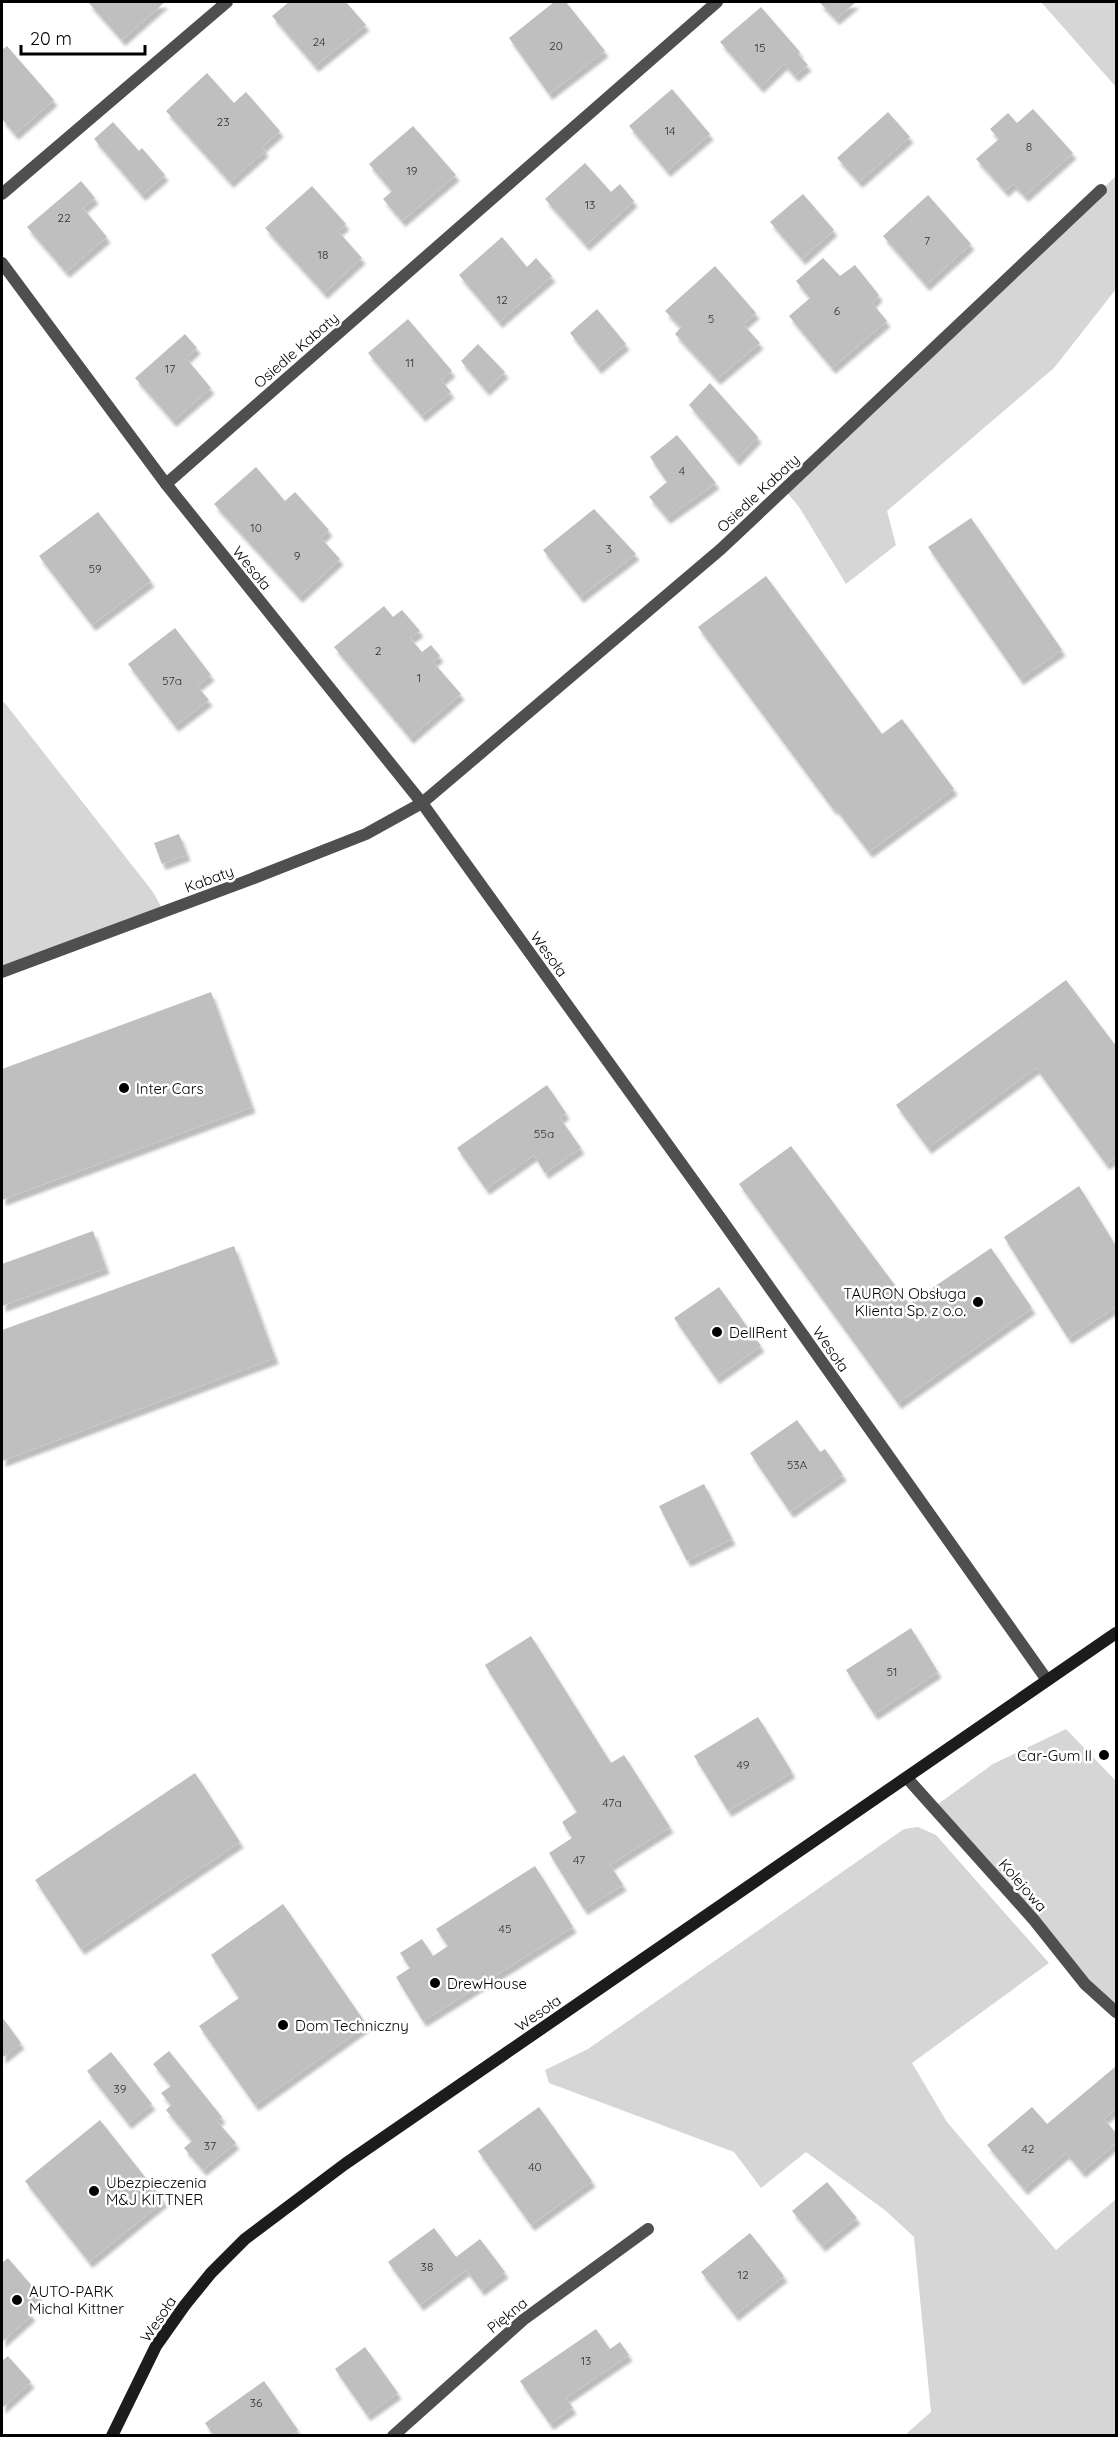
<svg xmlns="http://www.w3.org/2000/svg" width="1118" height="2437" viewBox="0 0 1118 2437" font-family="Quicksand,sans-serif">
	<style>
		.green { fill: #d6d6d6 }
		.building { fill: #bfbfbf; filter: url(#shadow) }
		.lines { fill: none; stroke-linecap: round; stroke-linejoin: round }
		.lane { stroke: #4f4f4f; stroke-width: 12 }
		.street { stroke: #4f4f4f; stroke-width: 12 }
		.secondary { stroke: #1c1c1c; stroke-width: 12 }
		.poi-dot { fill: #000; stroke: #fff; stroke-width: 2 }
		.labels { text-anchor: middle; dominant-baseline: central; stroke-width: 5; stroke-linejoin: round; paint-order: stroke }
		.number-label { font-size: 12px; fill: #303030 }
		.street-label { font-size: 15px; fill: #000; stroke: #fff }
		.poi-label { font-size: 15px; fill: #000; stroke: #fff; text-anchor: start }
	</style>
	<defs>
		<filter id="shadow"><feDropShadow dx="3.5" dy="6" stdDeviation="1.5" flood-color="#0004"/></filter>
	</defs>
	<rect width="100%" height="100%" fill="#fff"/>
	<g class="green">
		<polygon points="1041,2 1116,2 1116,88 1116,87"/>
		<polygon points="1116,176 1116,289 1054,368 887,511 896,545 846,584 799,507 784,489"/>
		<polygon points="4,702 153,892 164,912 2,972 2,704"/>
		<polygon points="1066,1729 1116,1781 1116,2012 934,1807 993,1764"/>
		<polygon points="918,1827 936,1835 1049,1963 912,2063 947,2122 1056,2250 1116,2199 1116,2435 908,2435 907,2433 931,2412 914,2237 886,2211 806,2152 761,2188 734,2152 549,2083 545,2070 588,2049 904,1829"/>
	</g>
	<g class="building">
		<polygon points="88,2 165,2 122,40"/>
		<polygon points="289,2 346,2 366,25 315,66 272,16"/>
		<polygon points="554,2 566,2 605,51 549,94 509,38"/>
		<polygon points="819,2 856,2 836,19"/>
		<polygon points="761,7 800,52 798,54 808,65 795,76 784,64 760,87 720,42"/>
		<polygon points="7,46 54,100 15,134 2,119 2,50"/>
		<polygon points="207,73 234,103 246,92 280,131 262,147 265,151 230,182 166,111"/>
		<polygon points="672,89 710,134 667,171 629,126"/>
		<polygon points="1033,109 1073,153 1025,196 1013,184 1005,191 976,159 999,139 990,129 1008,113 1017,123"/>
		<polygon points="888,112 910,137 859,182 837,158"/>
		<polygon points="113,122 139,151 142,148 165,175 142,195 94,139"/>
		<polygon points="413,126 456,175 402,221 383,199 392,191 369,164"/>
		<polygon points="585,163 611,192 620,184 634,201 586,245 545,199"/>
		<polygon points="81,181 95,198 83,208 107,237 66,272 27,227"/>
		<polygon points="312,186 346,224 338,231 362,258 324,293 265,228"/>
		<polygon points="803,194 834,230 802,259 770,222"/>
		<polygon points="928,195 971,244 926,285 883,236"/>
		<polygon points="502,237 527,267 536,258 552,276 499,322 459,275"/>
		<polygon points="823,258 840,276 855,265 879,295 872,303 887,321 832,368 789,316 810,298 796,281"/>
		<polygon points="715,266 756,313 743,324 760,343 717,379 675,334 681,327 665,311"/>
		<polygon points="597,309 626,344 598,368 570,333"/>
		<polygon points="408,319 452,371 441,380 451,392 422,416 368,353"/>
		<polygon points="185,334 197,348 186,358 211,388 173,421 135,378"/>
		<polygon points="478,344 505,372 486,390 461,361"/>
		<polygon points="710,383 758,437 736,460 689,405"/>
		<polygon points="677,435 716,483 667,518 649,497 667,482 650,457"/>
		<polygon points="256,467 285,501 295,492 329,530 321,538 340,559 299,597 214,504"/>
		<polygon points="594,509 636,554 580,597 543,550"/>
		<polygon points="98,512 151,581 92,625 39,556"/>
		<polygon points="971,518 1062,650 1020,679 928,547"/>
		<polygon points="766,576 882,734 902,719 954,789 869,852 835,808 833,809 698,627"/>
		<polygon points="384,606 393,617 402,610 420,631 410,638 422,652 431,645 440,656 433,662 461,694 410,738 334,647"/>
		<polygon points="175,628 211,675 197,686 209,700 175,726 128,664"/>
		<polygon points="179,834 187,855 162,864 154,843"/>
		<polygon points="1066,980 1116,1046 1116,1157 1106,1164 1036,1068 928,1148 896,1105"/>
		<polygon points="211,992 252,1107 2,1200 2,1069"/>
		<polygon points="547,1085 566,1113 560,1118 581,1148 545,1173 534,1155 486,1189 457,1148"/>
		<polygon points="791,1146 909,1304 991,1248 1032,1308 898,1403 739,1184"/>
		<polygon points="1079,1186 1116,1246 1116,1307 1068,1338 1004,1237"/>
		<polygon points="93,1231 106,1268 2,1306 2,1264"/>
		<polygon points="234,1246 275,1358 2,1461 2,1330"/>
		<polygon points="719,1287 761,1346 716,1378 674,1318"/>
		<polygon points="797,1420 820,1452 825,1449 843,1475 790,1512 750,1453"/>
		<polygon points="704,1484 732,1539 687,1561 659,1506"/>
		<polygon points="911,1628 938,1672 874,1714 846,1670"/>
		<polygon points="531,1636 611,1763 624,1755 670,1827 610,1865 623,1885 584,1909 549,1853 572,1838 562,1822 577,1812 485,1665"/>
		<polygon points="758,1717 792,1772 728,1811 694,1756"/>
		<polygon points="195,1773 240,1842 81,1949 35,1880"/>
		<polygon points="535,1866 573,1927 423,2021 396,1977 410,1968 400,1953 422,1939 433,1956 448,1946 436,1929"/>
		<polygon points="283,1904 367,2025 255,2105 199,2026 239,1998 211,1955"/>
		<polygon points="2,2017 21,2043 2,2058"/>
		<polygon points="169,2051 222,2117 217,2121 236,2143 203,2170 184,2148 192,2141 166,2110 171,2105 161,2093 171,2086 153,2064"/>
		<polygon points="111,2052 152,2104 128,2123 87,2071"/>
		<polygon points="1115,2067 1116,2108 1104,2119 1116,2133 1116,2143 1082,2172 1066,2153 1024,2189 987,2145 1032,2107 1047,2124"/>
		<polygon points="539,2107 592,2181 531,2225 478,2151"/>
		<polygon points="100,2120 164,2201 89,2262 25,2181"/>
		<polygon points="827,2182 857,2218 822,2246 792,2211"/>
		<polygon points="434,2228 456,2257 480,2239 505,2272 481,2290 466,2270 420,2305 388,2262"/>
		<polygon points="750,2233 784,2276 735,2315 701,2272"/>
		<polygon points="8,2258 39,2294 24,2306 32,2315 2,2342 2,2260 3,2262"/>
		<polygon points="596,2329 610,2349 620,2342 629,2355 566,2398 573,2408 550,2424 520,2381"/>
		<polygon points="365,2347 398,2393 367,2415 335,2369"/>
		<polygon points="8,2356 31,2382 2,2408 2,2361"/>
		<polygon points="264,2381 298,2430 291,2436 214,2436 205,2423"/>
	</g>
	<g class="lines">
		<polyline class="lane" points="422,803 721,549 1101,190"/>
		<g class="street">
			<polyline points="2,194 227,2"/>
			<polyline points="2,263 166,484 422,803 719,1216 1047,1680"/>
			<polyline points="166,484 717,2"/>
			<polyline points="2,972 249,880 366,834 422,803"/>
			<polyline points="907,1778 1034,1920 1085,1984 1116,2012"/>
			<polyline points="393,2436 523,2320 648,2229"/>
		</g>
		<polyline class="secondary" points="112,2436 156,2346 185,2305 211,2273 245,2239 345,2164 1116,1633"/>
	</g>
	<g class="poi-dot">
		<circle cx="124" cy="1088" r="6"/>
		<circle cx="978" cy="1302" r="6"/>
		<circle cx="717" cy="1332" r="6"/>
		<circle cx="1104" cy="1755" r="6"/>
		<circle cx="435" cy="1983" r="6"/>
		<circle cx="283" cy="2025" r="6"/>
		<circle cx="94" cy="2191" r="6"/>
		<circle cx="17" cy="2300" r="6"/>
	</g>
	<g class="labels">
		<g class="number-label">
			<text x="319" y="41">24</text>
			<text x="556" y="45">20</text>
			<text x="760" y="47">15</text>
			<text x="223" y="121">23</text>
			<text x="670" y="130">14</text>
			<text x="1029" y="146">8</text>
			<text x="412" y="170">19</text>
			<text x="590" y="204">13</text>
			<text x="64" y="217">22</text>
			<text x="927" y="240">7</text>
			<text x="323" y="254">18</text>
			<text x="502" y="299">12</text>
			<text x="837" y="310">6</text>
			<text x="711" y="318">5</text>
			<text x="410" y="362">11</text>
			<text x="170" y="368">17</text>
			<text x="682" y="470">4</text>
			<text x="256" y="527">10</text>
			<text x="609" y="548">3</text>
			<text x="297" y="555">9</text>
			<text x="95" y="568">59</text>
			<text x="378" y="650">2</text>
			<text x="419" y="677">1</text>
			<text x="172" y="680">57a</text>
			<text x="544" y="1133">55a</text>
			<text x="797" y="1464">53A</text>
			<text x="892" y="1671">51</text>
			<text x="743" y="1764">49</text>
			<text x="612" y="1802">47a</text>
			<text x="579" y="1859">47</text>
			<text x="505" y="1928">45</text>
			<text x="120" y="2088">39</text>
			<text x="210" y="2145">37</text>
			<text x="1028" y="2148">42</text>
			<text x="535" y="2166">40</text>
			<text x="427" y="2266">38</text>
			<text x="743" y="2274">12</text>
			<text x="586" y="2360">13</text>
			<text x="256" y="2402">36</text>
		</g>
		<g class="street-label">
			<text transform="translate(296 350) rotate(-41)">Osiedle Kabaty</text>
			<text transform="translate(758 493) rotate(-43)">Osiedle Kabaty</text>
			<text transform="translate(252 568) rotate(51)">Wesoła</text>
			<text transform="translate(209 879) rotate(-20)">Kabaty</text>
			<text transform="translate(549 954) rotate(54)">Wesoła</text>
			<text transform="translate(831 1349) rotate(55)">Wesoła</text>
			<text transform="translate(1023 1885) rotate(49)">Kolejowa</text>
			<text transform="translate(538 2013) rotate(-35)">Wesoła</text>
			<text transform="translate(507 2315) rotate(-39)">Piękna</text>
			<text transform="translate(158 2319) rotate(-56)">Wesoła</text>
		</g>
		<g class="poi-label">
			<text x="136" y="1088">Inter Cars</text>
			<text x="966" y="1293" text-anchor="end">TAURON Obsługa<tspan x="966" dy="17">Klienta Sp. z o.o.</tspan></text>
			<text x="729" y="1332">DellRent</text>
			<text x="1092" y="1755" text-anchor="end">Car-Gum II</text>
			<text x="447" y="1983">DrewHouse</text>
			<text x="295" y="2025">Dom Techniczny</text>
			<text x="106" y="2182">Ubezpieczenia<tspan x="106" dy="17">M&amp;J KITTNER</tspan></text>
			<text x="29" y="2291">AUTO-PARK<tspan x="29" dy="17">Michal Kittner</tspan></text>
		</g>
	</g>
	<rect width="1118" height="2437" fill="none" stroke="#000000" stroke-width="6"/>
	<path d="M21 45v9h124v-9" fill="none" stroke="#000000" stroke-width="3"/>
	<text x="30" y="45" font-size="18" fill="#000000" stroke="#ffffff" stroke-width="4.5" paint-order="stroke">20 m</text>
</svg>
